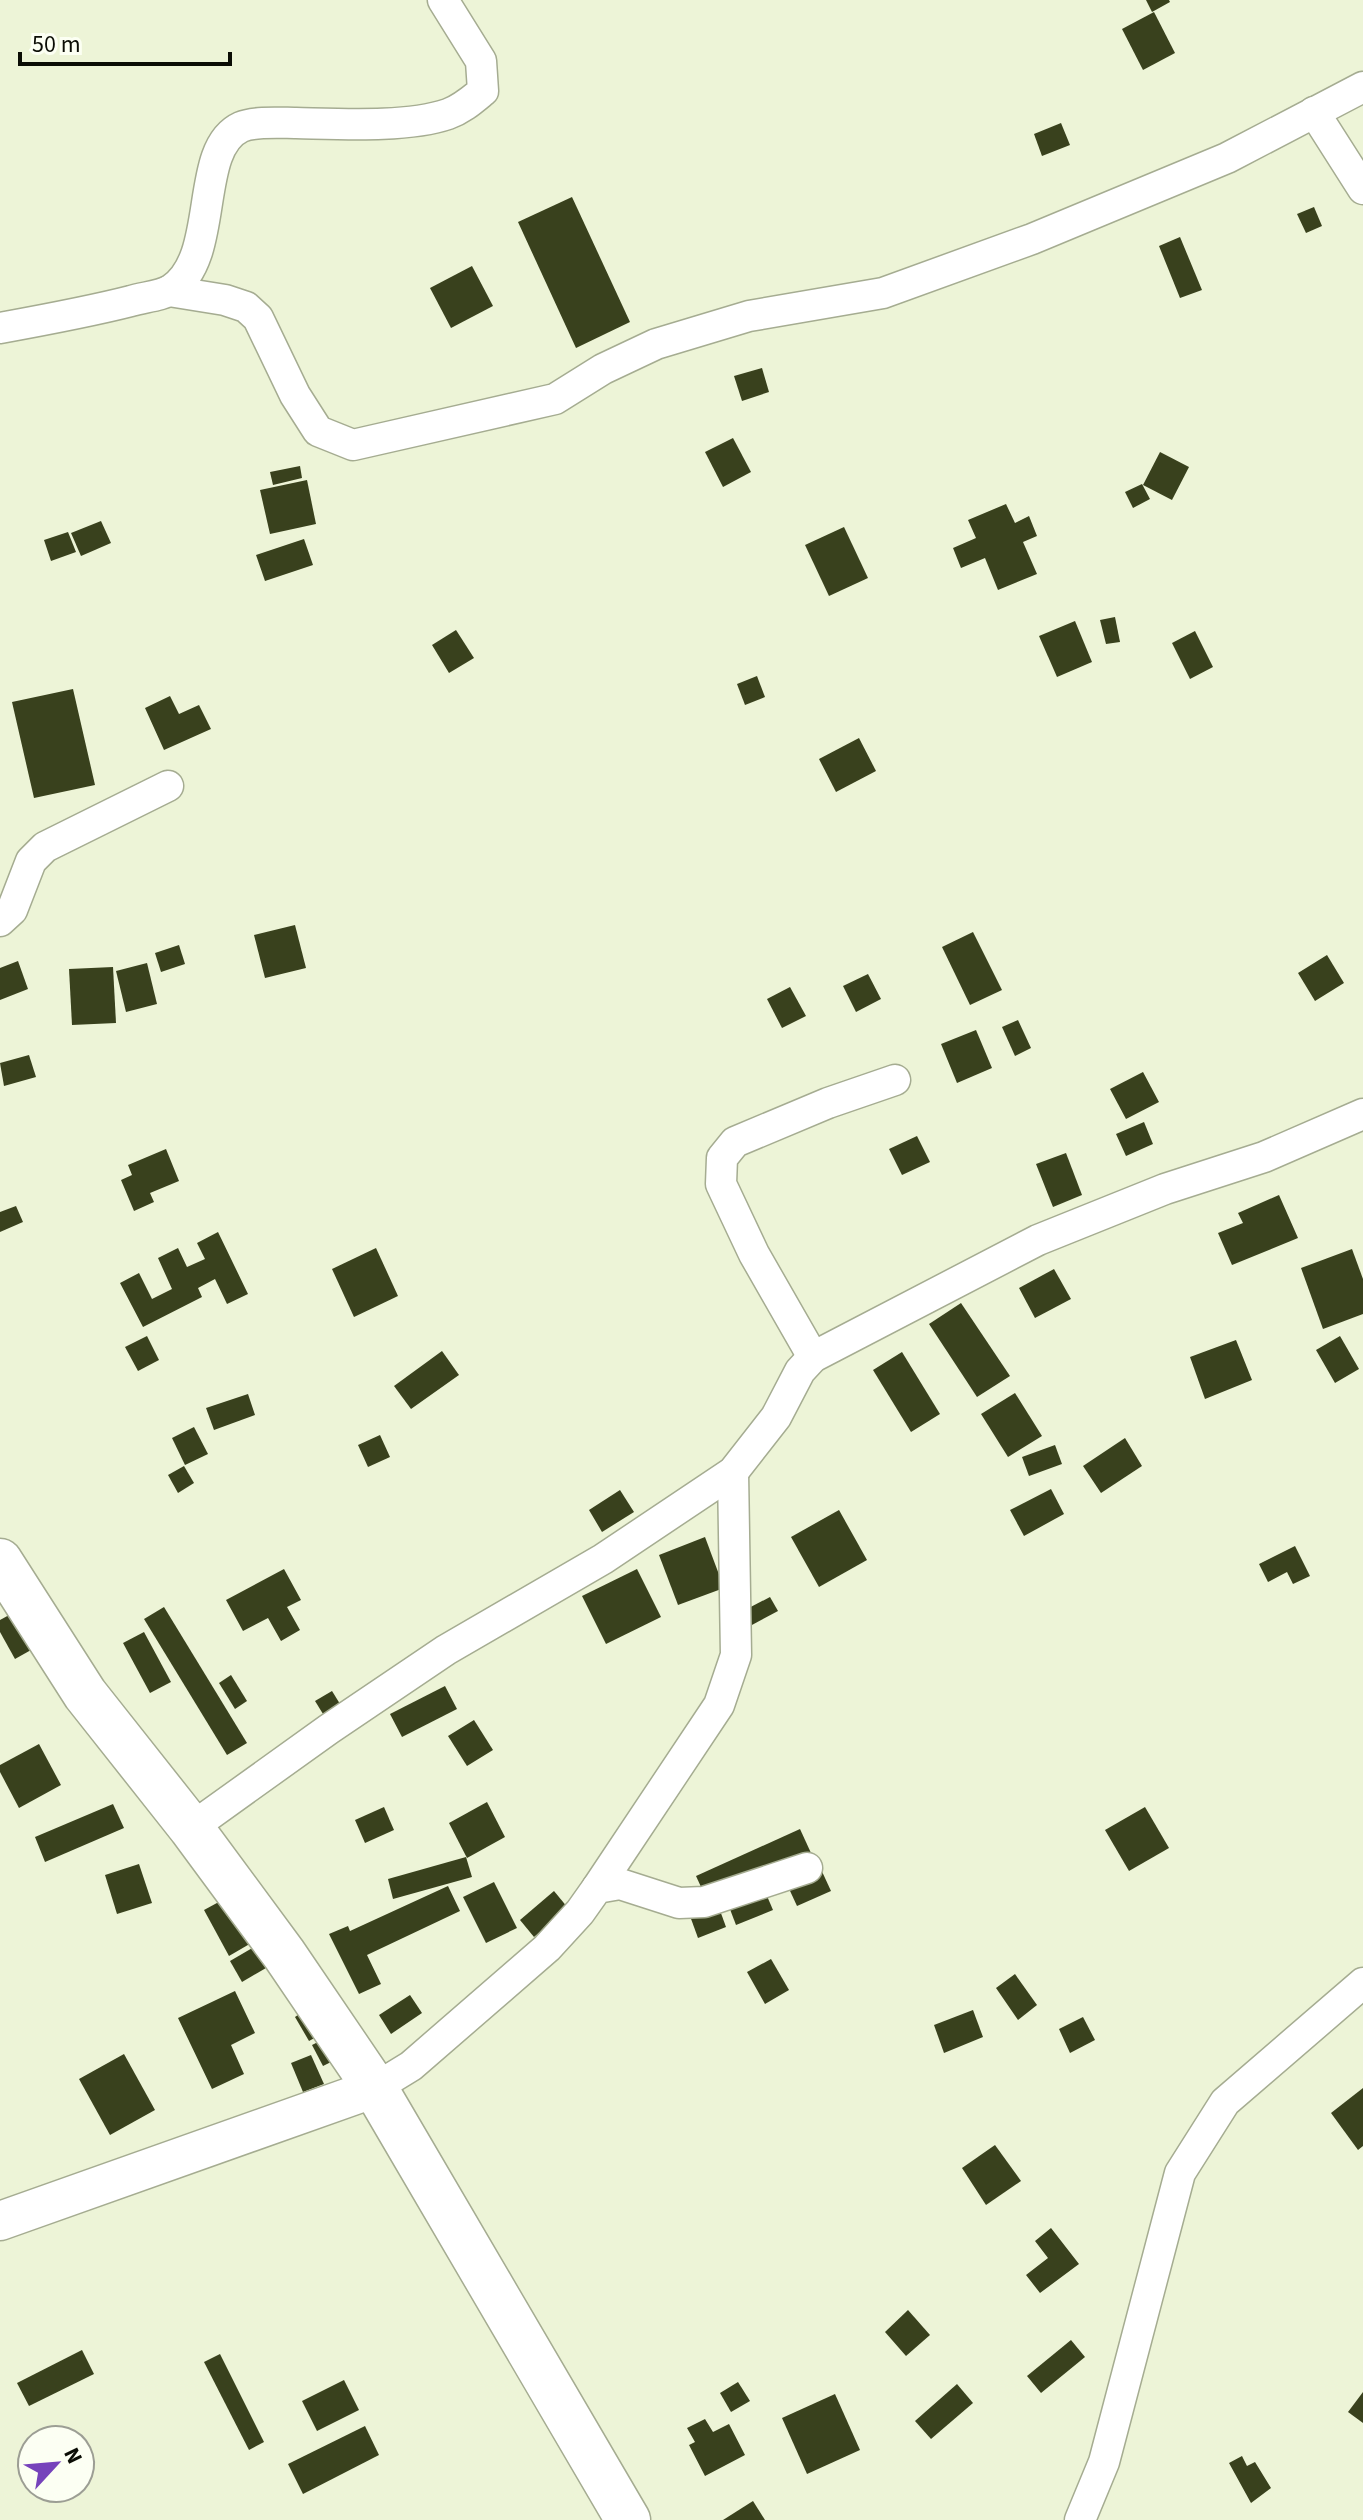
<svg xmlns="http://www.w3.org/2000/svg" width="1363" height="2520" viewBox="0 0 1363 2520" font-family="'Source Sans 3',sans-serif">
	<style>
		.building { fill: #39411d }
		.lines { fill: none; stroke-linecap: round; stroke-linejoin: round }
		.minor-casing { stroke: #a5ac91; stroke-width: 33 }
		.tertiary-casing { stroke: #a5ac91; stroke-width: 41 }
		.secondary-casing { stroke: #a5ac91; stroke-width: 47 }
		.minor { stroke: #fff; stroke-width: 30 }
		.tertiary { stroke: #fff; stroke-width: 38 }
		.secondary { stroke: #fff; stroke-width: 44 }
	</style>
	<rect width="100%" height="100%" fill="#edf4d7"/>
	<g class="building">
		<polygon points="1146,0 1169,0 1170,2 1152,12"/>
		<polygon points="1154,12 1175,53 1143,70 1122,29"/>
		<polygon points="1061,123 1070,145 1042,156 1034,134"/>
		<polygon points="572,197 630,322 576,348 518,222"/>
		<polygon points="1314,207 1322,226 1306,233 1297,214"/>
		<polygon points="1180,237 1202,290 1180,298 1159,246"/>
		<polygon points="472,266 493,306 451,328 430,288"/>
		<polygon points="762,368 769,392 742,401 734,376"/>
		<polygon points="733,438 751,472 723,487 705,452"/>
		<polygon points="1160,452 1189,467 1172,500 1143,485"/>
		<polygon points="300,466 302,478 273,485 270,472"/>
		<polygon points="307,480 316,524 270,534 260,490"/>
		<polygon points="1142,484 1150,499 1133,508 1125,492"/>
		<polygon points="1006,504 1015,523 1029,516 1037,536 1023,542 1037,574 998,590 985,558 961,568 953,548 976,538 968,520"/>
		<polygon points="101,521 111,543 81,556 71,533"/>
		<polygon points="844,527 868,578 829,596 805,545"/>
		<polygon points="68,532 76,552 51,561 44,540"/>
		<polygon points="304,539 313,565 265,581 256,555"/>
		<polygon points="1115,617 1120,642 1106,644 1100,620"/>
		<polygon points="1075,621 1092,662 1057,677 1039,636"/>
		<polygon points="456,630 474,658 449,673 432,645"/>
		<polygon points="1195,631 1213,667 1190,679 1172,643"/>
		<polygon points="757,676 765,697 745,705 737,684"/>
		<polygon points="73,689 95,785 34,798 12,702"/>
		<polygon points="170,696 179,714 199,705 211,729 164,750 145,708"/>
		<polygon points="859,738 876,771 836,792 819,759"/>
		<polygon points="295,925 306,968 265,978 254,935"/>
		<polygon points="973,932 1002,990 970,1005 942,947"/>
		<polygon points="179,945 185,964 161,972 155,953"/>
		<polygon points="1327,955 1344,983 1315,1001 1298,973"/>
		<polygon points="18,961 28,989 0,1000 0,968"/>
		<polygon points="147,963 157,1004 126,1012 116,971"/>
		<polygon points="113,967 116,1023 72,1025 69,969"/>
		<polygon points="868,974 881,999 856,1012 843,986"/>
		<polygon points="790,987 806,1016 782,1028 767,999"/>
		<polygon points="1018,1020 1031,1048 1015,1056 1002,1027"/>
		<polygon points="976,1030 992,1068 957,1083 941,1044"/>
		<polygon points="29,1055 36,1077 4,1086 0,1063"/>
		<polygon points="1143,1072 1159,1102 1126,1119 1110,1089"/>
		<polygon points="1144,1122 1153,1144 1126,1156 1116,1134"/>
		<polygon points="917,1136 930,1162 902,1175 889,1149"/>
		<polygon points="166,1149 179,1181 150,1193 154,1202 134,1211 121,1180 132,1175 128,1165"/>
		<polygon points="1066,1153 1082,1195 1053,1207 1036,1164"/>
		<polygon points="1279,1195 1298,1238 1232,1265 1218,1233 1243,1223 1238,1213"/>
		<polygon points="16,1206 23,1222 0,1232 0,1212"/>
		<polygon points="218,1232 248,1294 227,1304 215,1279 198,1288 202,1297 143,1327 120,1283 139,1273 152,1299 172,1289 158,1258 178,1248 187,1267 205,1259 197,1243"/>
		<polygon points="376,1248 398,1296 354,1317 332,1269"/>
		<polygon points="1352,1249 1363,1279 1363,1314 1323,1329 1301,1268"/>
		<polygon points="1054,1269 1071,1299 1035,1318 1019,1288"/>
		<polygon points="961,1303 1010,1376 977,1397 929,1324"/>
		<polygon points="147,1336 159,1360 138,1371 125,1347"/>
		<polygon points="1340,1336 1359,1369 1335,1383 1316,1350"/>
		<polygon points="1236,1340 1252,1380 1205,1399 1190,1357"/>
		<polygon points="442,1351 459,1375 411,1409 394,1386"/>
		<polygon points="902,1352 940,1414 911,1432 873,1370"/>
		<polygon points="1015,1393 1042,1436 1008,1457 981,1414"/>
		<polygon points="248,1394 255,1415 214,1430 206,1408"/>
		<polygon points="194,1427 208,1454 185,1465 172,1438"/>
		<polygon points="380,1435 390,1457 368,1467 358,1445"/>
		<polygon points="1125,1438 1142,1466 1101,1493 1083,1466"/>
		<polygon points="1055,1445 1062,1464 1029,1476 1022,1457"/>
		<polygon points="184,1466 194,1483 178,1493 168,1475"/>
		<polygon points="1051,1489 1064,1514 1024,1536 1010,1510"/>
		<polygon points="620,1490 634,1512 602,1532 589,1510"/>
		<polygon points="839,1510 867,1560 819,1587 791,1537"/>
		<polygon points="705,1537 724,1588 678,1605 659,1555"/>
		<polygon points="1295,1546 1310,1576 1293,1584 1287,1572 1268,1582 1259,1564"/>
		<polygon points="284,1569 301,1600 287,1607 300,1630 281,1641 268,1618 243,1631 226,1600"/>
		<polygon points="637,1569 661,1617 606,1644 582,1596"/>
		<polygon points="770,1597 778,1611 750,1626 743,1611"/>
		<polygon points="164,1607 247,1743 227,1755 144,1619"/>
		<polygon points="11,1614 31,1650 15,1659 0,1632 0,1620"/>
		<polygon points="144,1632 171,1682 150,1693 123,1643"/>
		<polygon points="231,1675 247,1701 235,1709 219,1683"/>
		<polygon points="445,1686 457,1709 402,1737 390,1714"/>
		<polygon points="332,1691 345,1712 328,1722 315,1701"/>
		<polygon points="474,1720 493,1750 467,1766 448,1736"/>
		<polygon points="39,1744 61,1785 19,1808 0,1772 0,1765"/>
		<polygon points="487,1802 505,1837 467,1858 449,1823"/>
		<polygon points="113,1804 124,1828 45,1862 35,1837"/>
		<polygon points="384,1807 394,1830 365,1843 355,1820"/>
		<polygon points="1145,1807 1169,1848 1129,1871 1105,1830"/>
		<polygon points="800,1829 811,1853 707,1900 696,1876"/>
		<polygon points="466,1857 472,1877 393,1899 388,1879"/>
		<polygon points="139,1864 152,1903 117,1914 105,1875"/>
		<polygon points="819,1865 831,1891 797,1906 785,1880"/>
		<polygon points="494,1882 517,1928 486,1943 463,1897"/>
		<polygon points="448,1886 460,1911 367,1955 381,1984 359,1994 329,1934 348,1926 350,1931"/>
		<polygon points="764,1889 773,1910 736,1925 728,1904"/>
		<polygon points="554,1891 568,1908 534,1937 520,1920"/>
		<polygon points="228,1897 253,1942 229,1956 204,1910"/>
		<polygon points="718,1905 726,1927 698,1938 690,1916"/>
		<polygon points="254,1947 266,1968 242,1982 230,1961"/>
		<polygon points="771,1959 789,1990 765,2004 747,1972"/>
		<polygon points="1015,1974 1037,2005 1018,2020 996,1988"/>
		<polygon points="235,1991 255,2033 231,2045 244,2074 212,2089 178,2018"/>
		<polygon points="410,1995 422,2013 391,2034 379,2015"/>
		<polygon points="305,2010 320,2035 309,2041 295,2017"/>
		<polygon points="973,2010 983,2037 944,2053 934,2025"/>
		<polygon points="1083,2017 1095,2040 1070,2053 1059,2029"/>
		<polygon points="324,2039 335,2060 323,2066 312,2045"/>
		<polygon points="124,2054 155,2110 110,2135 79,2079"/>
		<polygon points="311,2055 324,2084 303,2092 291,2063"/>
		<polygon points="1363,2088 1363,2146 1358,2150 1331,2113"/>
		<polygon points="995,2145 1021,2181 986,2205 962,2168"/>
		<polygon points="1051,2228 1079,2264 1040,2293 1026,2275 1048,2258 1035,2241"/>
		<polygon points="908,2310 930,2335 906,2356 885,2332"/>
		<polygon points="1071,2340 1085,2357 1041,2393 1027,2376"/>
		<polygon points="82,2350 94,2374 29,2406 17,2383"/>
		<polygon points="220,2354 264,2442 249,2450 204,2362"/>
		<polygon points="344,2380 359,2410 317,2431 302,2401"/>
		<polygon points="738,2382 750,2401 731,2412 720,2393"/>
		<polygon points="957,2384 973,2403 931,2439 915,2421"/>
		<polygon points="1363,2392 1363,2423 1348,2412"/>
		<polygon points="835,2394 860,2450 807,2474 782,2418"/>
		<polygon points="705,2419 713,2432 729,2424 745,2455 705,2476 689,2445 695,2442 687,2428"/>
		<polygon points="365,2426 379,2455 303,2494 288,2464"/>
		<polygon points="1242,2456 1247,2466 1255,2462 1271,2488 1251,2503 1229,2463"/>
		<polygon points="753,2501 765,2520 723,2520"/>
	</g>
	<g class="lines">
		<defs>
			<g id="minor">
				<polyline points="1314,112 1363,189"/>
				<polyline points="169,291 225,300 246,307 258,318 295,395 318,431 353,445 555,399 603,369 656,344 749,316 883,293 1032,239 1227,158 1363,87"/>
				<path d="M0 328C44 320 88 312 131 301 144 297 162 296 172 289 221 256 193 149 241 127 254 121 282 123 296 123 340 124 407 128 448 114 462 109 472 100 483 91L481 61 443 0"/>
				<polyline points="0,921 12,910 31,861 45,847 168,786"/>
				<polyline points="813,1357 754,1254 721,1184 722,1158 735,1142 828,1103 895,1080"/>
				<polyline points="191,1828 329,1729 446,1650 603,1559 733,1472 776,1417 800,1371 813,1357 1038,1240 1165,1189 1264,1157 1363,1114"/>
				<polyline points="597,1888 719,1705 736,1655 733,1472"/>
				<polyline points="375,2088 411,2066 547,1948 580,1912 597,1888 620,1884 679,1903 704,1902 807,1868"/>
				<polyline points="1080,2520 1104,2462 1180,2173 1225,2102 1363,1983"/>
			</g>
			<polyline id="tertiary" points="0,2221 375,2088"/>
			<polyline id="secondary" points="0,1561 85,1694 191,1828 284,1954 375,2088 628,2520"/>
		</defs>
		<use href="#minor" class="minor-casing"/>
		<use href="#tertiary" class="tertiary-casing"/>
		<use href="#secondary" class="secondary-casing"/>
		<use href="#minor" class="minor"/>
		<use href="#tertiary" class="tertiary"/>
		<use href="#secondary" class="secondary"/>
	</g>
	<g transform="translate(56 2464) rotate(64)"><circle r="38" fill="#fcfff3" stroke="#9c9e94" stroke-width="2"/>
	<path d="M0-6L14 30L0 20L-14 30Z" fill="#7643bb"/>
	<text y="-12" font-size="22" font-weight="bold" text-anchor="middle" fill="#0b0d05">N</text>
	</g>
	<path d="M20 52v12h210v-12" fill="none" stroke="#0b0d05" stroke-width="4"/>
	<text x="32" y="52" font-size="24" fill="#0b0d05" stroke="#fcfff3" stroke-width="6" paint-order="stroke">50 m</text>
</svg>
